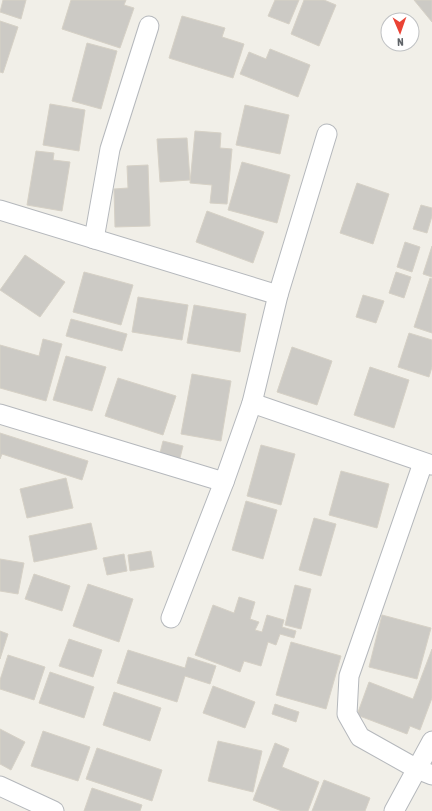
<svg xmlns="http://www.w3.org/2000/svg" width="432" height="811" viewBox="0 0 432 811" font-family="'Asap Condensed',sans-serif">
	<style>
		.building { fill: #cccac5; stroke: #d6d1c6 }
		.lines { fill: none; stroke-linecap: round; stroke-linejoin: round }
		.street-casing { stroke: #b5b8bc; stroke-width: 21 }
		.street { stroke: #fff; stroke-width: 19 }
	</style>
	<rect width="100%" height="100%" fill="#f1efe8"/>
	<g class="building">
		<polygon points="3,0 26,0 21,19 0,12"/>
		<polygon points="71,0 126,0 124,5 134,8 120,48 62,29"/>
		<polygon points="275,0 299,0 289,24 268,16"/>
		<polygon points="304,0 324,0 336,5 319,46 291,34"/>
		<polygon points="414,0 432,0 432,22"/>
		<polygon points="182,16 225,28 222,37 244,44 233,78 169,58"/>
		<polygon points="0,21 18,27 3,73 0,72"/>
		<polygon points="87,43 117,51 101,109 72,101"/>
		<polygon points="270,49 310,65 298,97 240,74 249,52 266,59"/>
		<polygon points="50,104 85,110 79,151 43,145"/>
		<polygon points="245,105 289,115 280,154 236,145"/>
		<polygon points="195,131 221,133 220,148 232,149 227,204 210,203 212,185 190,183"/>
		<polygon points="187,138 190,180 160,182 157,139"/>
		<polygon points="36,151 54,153 53,160 70,162 62,211 27,205"/>
		<polygon points="242,162 290,175 277,223 228,210"/>
		<polygon points="148,165 150,226 115,227 114,189 128,188 127,166"/>
		<polygon points="357,183 389,194 373,244 340,233"/>
		<polygon points="421,205 432,208 432,216 427,233 413,229"/>
		<polygon points="207,211 264,232 253,263 196,242"/>
		<polygon points="405,242 420,247 412,272 397,267"/>
		<polygon points="432,246 432,277 423,274"/>
		<polygon points="25,255 65,282 40,317 0,290"/>
		<polygon points="84,272 133,285 121,325 73,312"/>
		<polygon points="396,272 411,277 404,298 389,293"/>
		<polygon points="430,278 432,279 432,333 414,327"/>
		<polygon points="363,295 384,301 376,323 356,317"/>
		<polygon points="138,297 188,305 182,340 132,332"/>
		<polygon points="194,305 246,314 240,352 187,343"/>
		<polygon points="71,319 127,334 122,351 66,336"/>
		<polygon points="409,333 432,340 432,367 429,377 398,367"/>
		<polygon points="43,339 62,344 46,401 0,388 0,345 39,356"/>
		<polygon points="292,347 332,361 317,405 277,392"/>
		<polygon points="66,356 106,367 92,411 53,400"/>
		<polygon points="370,367 409,380 394,428 354,415"/>
		<polygon points="192,374 231,381 221,441 181,434"/>
		<polygon points="118,378 176,396 163,435 105,416"/>
		<polygon points="0,433 88,461 82,480 2,454 0,459"/>
		<polygon points="163,441 183,446 179,462 159,457"/>
		<polygon points="261,445 295,454 281,505 247,496"/>
		<polygon points="341,471 389,484 377,528 329,515"/>
		<polygon points="66,478 73,508 27,518 20,489"/>
		<polygon points="246,501 277,510 263,559 232,550"/>
		<polygon points="314,518 336,524 321,576 299,570"/>
		<polygon points="91,523 97,549 34,562 29,536"/>
		<polygon points="151,551 154,567 130,571 128,555"/>
		<polygon points="124,554 127,571 107,575 103,558"/>
		<polygon points="0,559 24,563 18,594 0,591"/>
		<polygon points="34,574 70,586 62,611 25,599"/>
		<polygon points="88,584 133,599 119,642 73,626"/>
		<polygon points="295,585 311,589 301,629 285,625"/>
		<polygon points="239,597 255,602 250,619 259,622 255,630 262,632 267,615 284,620 282,627 296,631 294,638 280,634 276,645 268,642 261,666 244,661 240,672 195,655 213,605 234,613"/>
		<polygon points="382,615 431,628 417,679 369,667"/>
		<polygon points="0,631 8,634 0,659"/>
		<polygon points="69,639 102,650 93,677 59,666"/>
		<polygon points="291,642 341,656 326,709 276,695"/>
		<polygon points="432,649 432,698 420,730 410,726 407,734 357,715 369,682 413,699"/>
		<polygon points="128,650 185,668 188,657 216,666 210,684 185,676 177,702 117,683"/>
		<polygon points="8,655 45,667 34,700 0,689 0,680"/>
		<polygon points="50,672 94,687 84,718 39,703"/>
		<polygon points="213,686 255,702 245,728 203,713"/>
		<polygon points="114,692 161,708 150,741 103,725"/>
		<polygon points="275,704 299,712 296,722 272,714"/>
		<polygon points="0,729 25,742 11,770 0,764"/>
		<polygon points="43,731 90,747 78,781 31,766"/>
		<polygon points="218,741 262,751 253,792 208,781"/>
		<polygon points="275,743 289,749 282,767 319,782 308,811 282,811 253,800"/>
		<polygon points="97,748 162,770 152,801 86,779"/>
		<polygon points="324,780 370,798 365,811 312,811"/>
		<polygon points="92,788 142,805 140,811 84,811"/>
	</g>
	<g class="lines">
		<defs>
			<g id="street">
				<polyline points="0,210 278,295"/>
				<polyline points="94,239 110,149 149,26"/>
				<polyline points="252,403 432,465"/>
				<polyline points="0,414 224,482"/>
				<polyline points="423,463 349,676 347,714 360,737 417,769 432,775"/>
				<polyline points="171,618 224,482 252,403 278,295 327,134"/>
				<polyline points="0,786 54,811"/>
				<polyline points="394,811 432,741"/>
			</g>
		</defs>
		<use href="#street" class="street-casing"/>
		<use href="#street" class="street"/>
	</g>
	<g transform="translate(400 32) rotate(178)"><circle r="19" fill="#ffffff" stroke="#bfc1c3"/>
	<path d="M0-3L7 15L0 10L-7 15Z" fill="#ea4335"/>
	<text y="-6" font-size="11" font-weight="bold" text-anchor="middle" fill="#5f6368">N</text>
	</g>
</svg>
